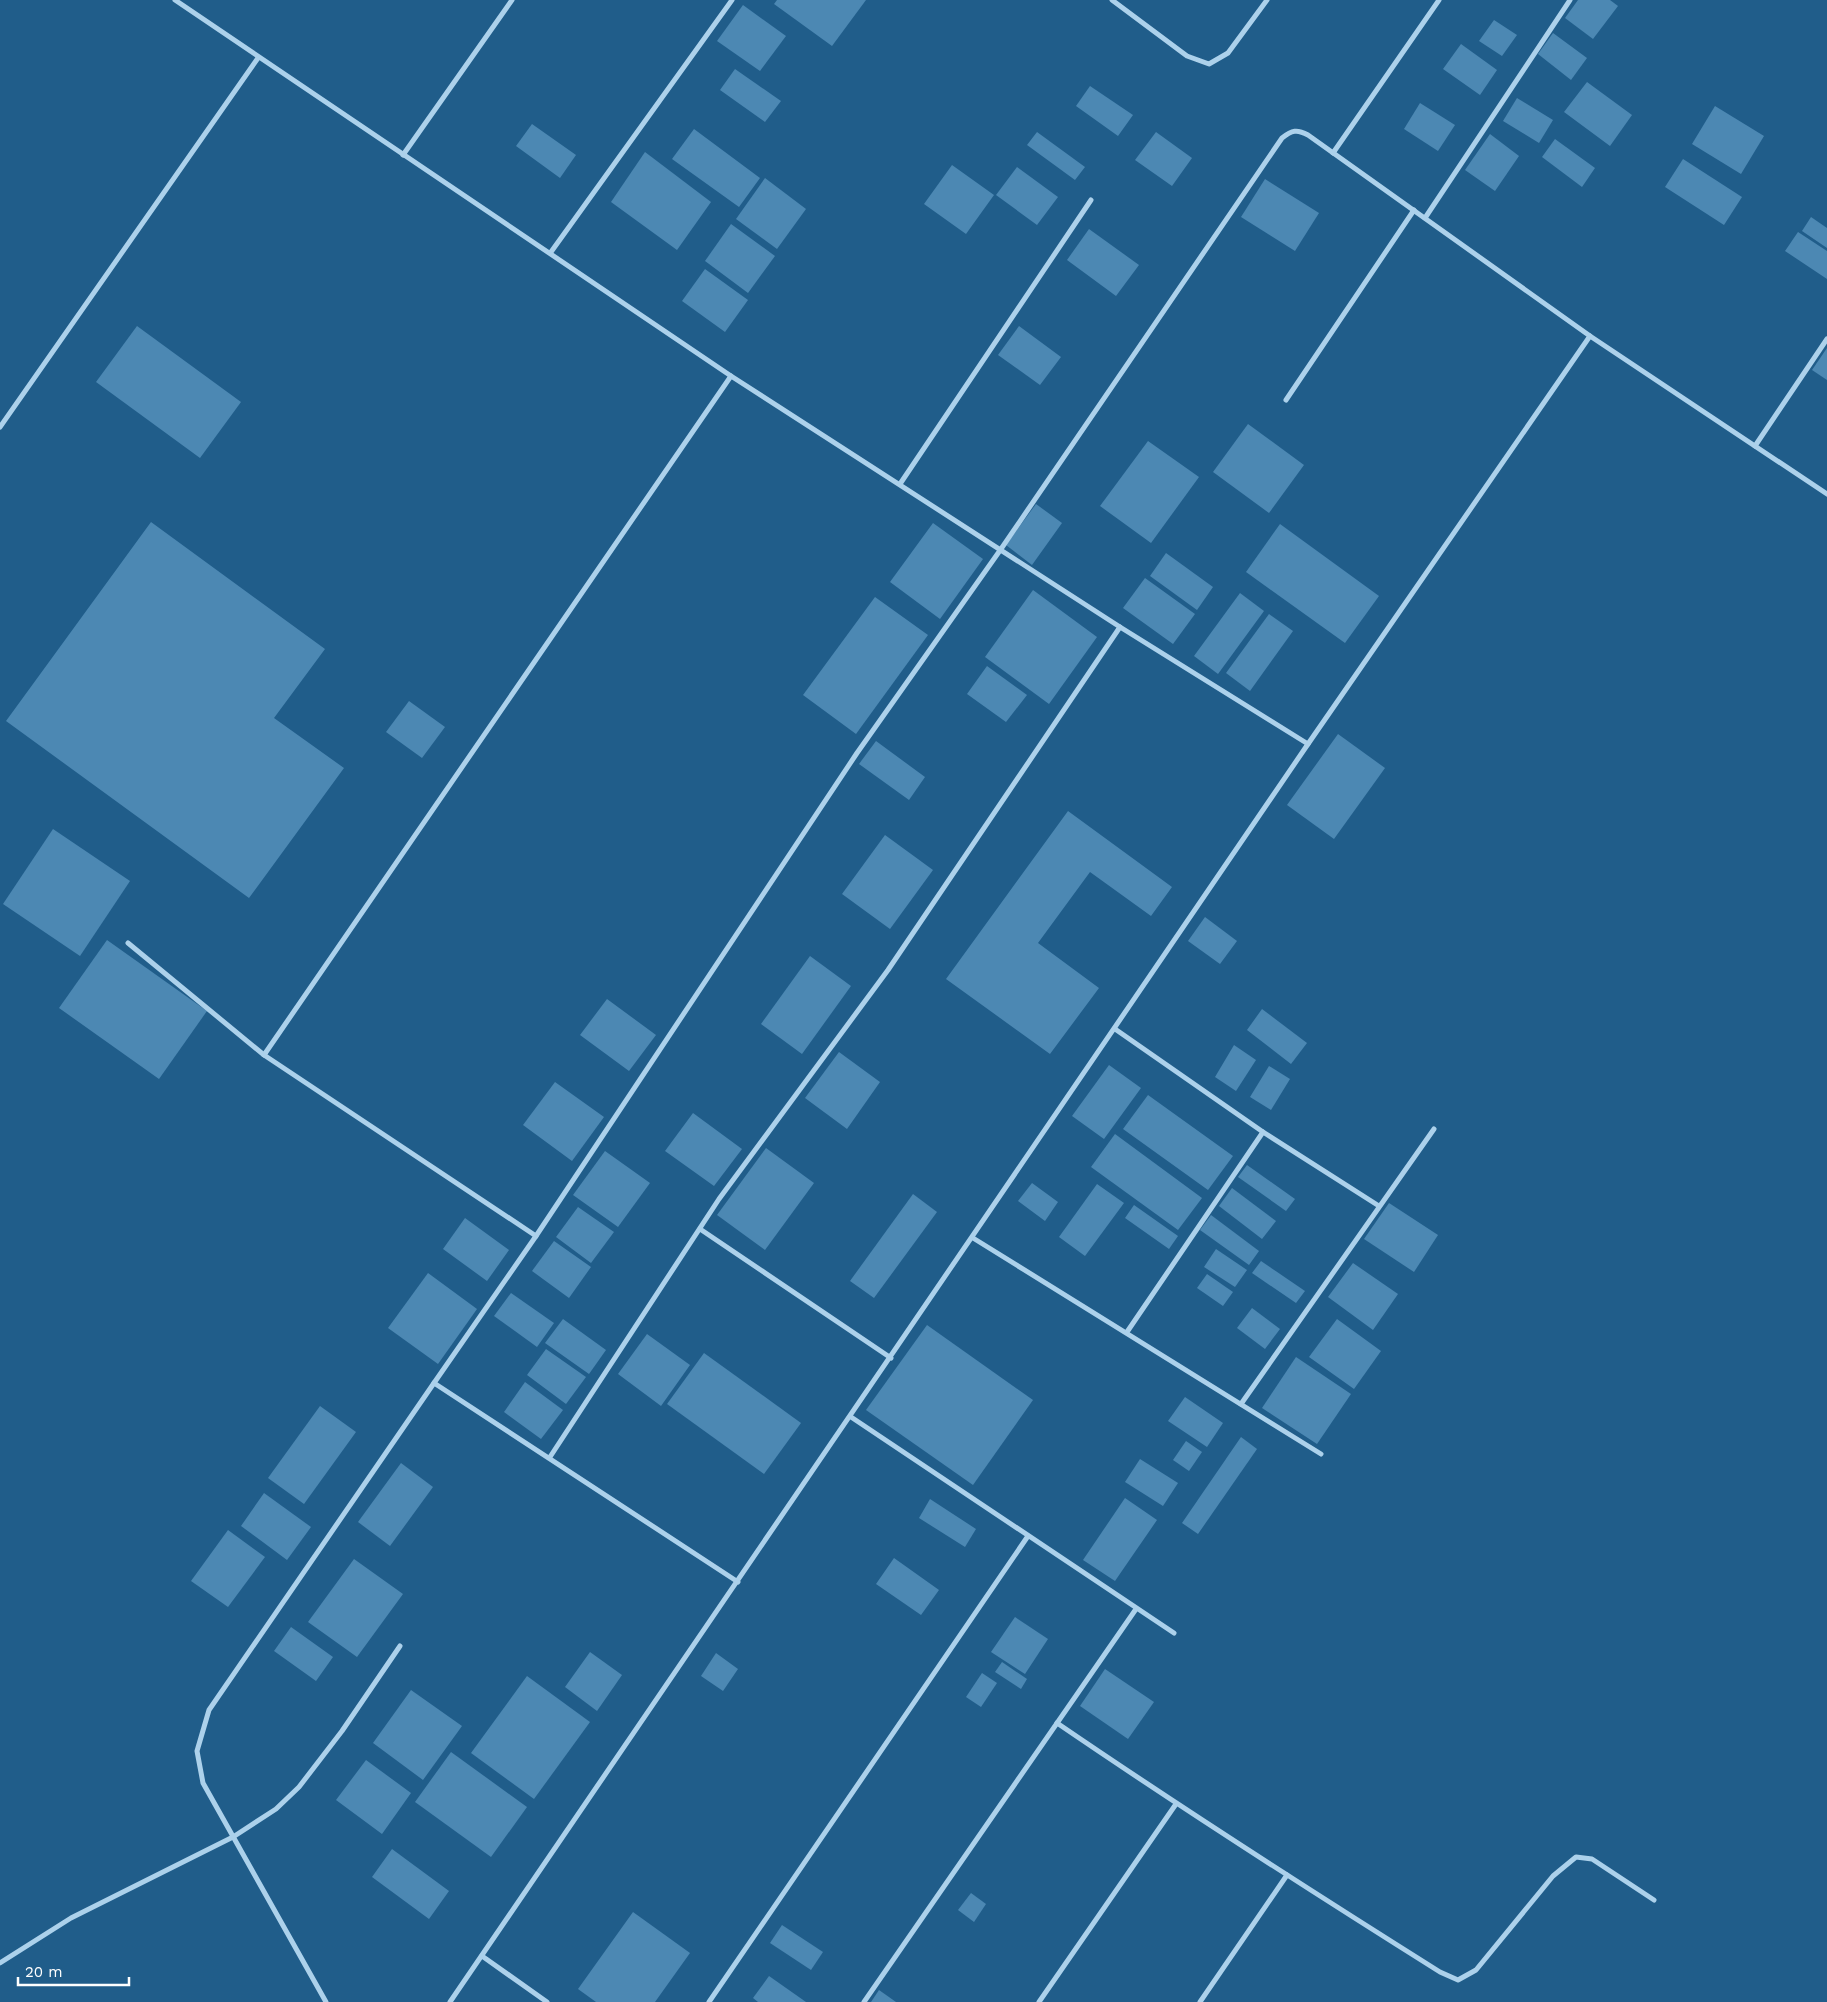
<svg xmlns="http://www.w3.org/2000/svg" width="1827" height="2002" viewBox="0 0 1827 2002" font-family="'Work Sans',sans-serif">
	<style>
		.building { fill: #4c88b3 }
		.lines { fill: none; stroke-linecap: round; stroke-linejoin: round }
		.street { stroke: #acd1eb; stroke-width: 5 }
	</style>
	<rect width="100%" height="100%" fill="#205d8a"/>
	<g class="building">
		<polygon points="777,0 866,0 832,46 774,4"/>
		<polygon points="1578,0 1610,0 1618,6 1593,39 1565,18"/>
		<polygon points="743,5 786,36 760,71 717,41"/>
		<polygon points="1494,20 1517,35 1502,56 1479,41"/>
		<polygon points="1553,33 1587,58 1571,80 1538,54"/>
		<polygon points="1461,44 1497,70 1480,95 1443,69"/>
		<polygon points="735,69 781,101 765,122 720,90"/>
		<polygon points="1587,82 1632,115 1610,146 1564,112"/>
		<polygon points="1090,86 1133,115 1118,136 1076,106"/>
		<polygon points="1517,98 1553,120 1539,143 1503,121"/>
		<polygon points="1420,103 1455,125 1438,151 1404,129"/>
		<polygon points="1715,106 1764,136 1741,174 1692,144"/>
		<polygon points="532,124 576,155 560,178 516,146"/>
		<polygon points="694,129 760,178 739,207 672,159"/>
		<polygon points="1037,132 1085,167 1075,180 1027,145"/>
		<polygon points="1156,132 1192,158 1172,186 1135,160"/>
		<polygon points="1490,134 1519,156 1495,191 1465,170"/>
		<polygon points="1555,139 1595,168 1582,187 1542,157"/>
		<polygon points="645,152 711,202 677,250 611,202"/>
		<polygon points="1683,159 1742,197 1724,225 1665,187"/>
		<polygon points="952,165 994,195 966,234 924,204"/>
		<polygon points="1017,167 1058,197 1037,225 996,195"/>
		<polygon points="765,178 806,209 777,249 736,219"/>
		<polygon points="1265,179 1319,213 1295,251 1241,217"/>
		<polygon points="1811,217 1827,228 1827,248 1802,231"/>
		<polygon points="731,224 775,256 748,293 705,261"/>
		<polygon points="1089,229 1139,265 1116,296 1067,260"/>
		<polygon points="1798,232 1827,251 1827,279 1785,251"/>
		<polygon points="705,269 748,300 725,332 682,301"/>
		<polygon points="137,326 241,402 200,458 96,382"/>
		<polygon points="1019,326 1061,357 1040,385 998,355"/>
		<polygon points="1827,348 1827,380 1812,370"/>
		<polygon points="1248,424 1304,465 1269,513 1213,472"/>
		<polygon points="1148,441 1199,477 1151,543 1100,506"/>
		<polygon points="1036,504 1062,523 1032,565 1006,545"/>
		<polygon points="151,522 325,649 274,718 344,768 249,898 6,721"/>
		<polygon points="933,523 983,559 940,619 890,582"/>
		<polygon points="1280,524 1379,596 1345,643 1246,572"/>
		<polygon points="1166,553 1213,587 1197,610 1150,576"/>
		<polygon points="1145,578 1195,614 1173,644 1123,608"/>
		<polygon points="1033,590 1097,637 1049,704 985,657"/>
		<polygon points="1240,593 1264,611 1218,674 1194,656"/>
		<polygon points="875,597 928,635 856,734 803,695"/>
		<polygon points="1269,614 1293,631 1250,691 1226,673"/>
		<polygon points="987,666 1027,695 1006,722 967,694"/>
		<polygon points="409,701 445,727 422,758 386,732"/>
		<polygon points="1338,734 1385,768 1334,839 1287,805"/>
		<polygon points="876,741 925,777 909,800 859,764"/>
		<polygon points="1068,811 1172,887 1151,916 1090,872 1038,943 1099,988 1050,1054 946,979"/>
		<polygon points="53,829 130,881 80,956 3,904"/>
		<polygon points="885,835 933,870 890,929 842,894"/>
		<polygon points="1205,917 1237,941 1220,964 1188,941"/>
		<polygon points="107,940 207,1011 159,1079 59,1008"/>
		<polygon points="810,956 851,986 802,1054 761,1024"/>
		<polygon points="607,999 656,1035 629,1071 580,1035"/>
		<polygon points="1262,1009 1307,1043 1291,1064 1247,1030"/>
		<polygon points="1234,1045 1256,1060 1236,1091 1215,1077"/>
		<polygon points="839,1052 880,1082 847,1129 805,1098"/>
		<polygon points="1109,1065 1141,1088 1104,1139 1072,1116"/>
		<polygon points="1269,1066 1290,1079 1271,1110 1250,1097"/>
		<polygon points="555,1082 604,1117 572,1161 523,1125"/>
		<polygon points="1148,1095 1233,1156 1208,1190 1123,1129"/>
		<polygon points="693,1113 742,1149 714,1186 665,1151"/>
		<polygon points="1115,1134 1202,1198 1178,1230 1091,1167"/>
		<polygon points="766,1148 814,1183 765,1250 717,1215"/>
		<polygon points="605,1151 650,1183 618,1227 573,1195"/>
		<polygon points="1247,1165 1295,1199 1286,1211 1238,1177"/>
		<polygon points="1032,1183 1058,1202 1045,1221 1018,1201"/>
		<polygon points="1097,1184 1124,1203 1085,1256 1059,1237"/>
		<polygon points="1232,1188 1276,1221 1262,1239 1219,1206"/>
		<polygon points="913,1194 937,1212 874,1298 850,1281"/>
		<polygon points="1389,1203 1438,1235 1414,1272 1364,1239"/>
		<polygon points="1134,1205 1178,1236 1169,1249 1125,1218"/>
		<polygon points="578,1207 614,1232 591,1263 556,1237"/>
		<polygon points="1211,1215 1259,1251 1249,1265 1200,1230"/>
		<polygon points="465,1218 509,1250 487,1281 443,1249"/>
		<polygon points="554,1241 591,1267 569,1298 532,1271"/>
		<polygon points="1216,1249 1247,1270 1235,1287 1204,1267"/>
		<polygon points="1261,1261 1305,1291 1296,1303 1252,1273"/>
		<polygon points="1353,1263 1398,1294 1373,1330 1328,1297"/>
		<polygon points="428,1273 477,1309 438,1364 388,1328"/>
		<polygon points="1207,1274 1233,1292 1223,1306 1197,1288"/>
		<polygon points="511,1293 554,1323 537,1347 494,1316"/>
		<polygon points="1252,1308 1280,1329 1265,1349 1237,1328"/>
		<polygon points="563,1319 606,1350 589,1374 545,1343"/>
		<polygon points="1337,1319 1381,1351 1354,1389 1309,1357"/>
		<polygon points="927,1325 1033,1400 973,1485 866,1410"/>
		<polygon points="647,1334 690,1365 661,1406 618,1374"/>
		<polygon points="546,1349 586,1377 566,1404 527,1375"/>
		<polygon points="704,1353 801,1423 764,1474 667,1404"/>
		<polygon points="1296,1357 1351,1394 1317,1444 1262,1408"/>
		<polygon points="525,1382 563,1410 541,1439 504,1412"/>
		<polygon points="1185,1397 1223,1423 1207,1447 1168,1421"/>
		<polygon points="320,1406 356,1432 304,1504 268,1478"/>
		<polygon points="1241,1437 1257,1449 1198,1534 1182,1523"/>
		<polygon points="1186,1441 1202,1452 1189,1471 1173,1460"/>
		<polygon points="1140,1459 1178,1483 1163,1506 1125,1482"/>
		<polygon points="401,1463 433,1487 390,1546 358,1522"/>
		<polygon points="264,1493 311,1527 287,1560 241,1526"/>
		<polygon points="1125,1498 1157,1520 1115,1581 1083,1560"/>
		<polygon points="930,1499 976,1529 965,1547 919,1518"/>
		<polygon points="228,1530 265,1557 228,1607 191,1581"/>
		<polygon points="894,1558 939,1590 921,1615 876,1584"/>
		<polygon points="354,1559 403,1594 357,1657 308,1622"/>
		<polygon points="1015,1617 1048,1639 1025,1674 991,1652"/>
		<polygon points="291,1627 333,1657 316,1681 274,1651"/>
		<polygon points="590,1652 622,1675 597,1711 565,1687"/>
		<polygon points="716,1653 738,1669 723,1691 701,1676"/>
		<polygon points="1002,1662 1027,1679 1021,1689 995,1672"/>
		<polygon points="1105,1669 1154,1702 1128,1739 1080,1706"/>
		<polygon points="982,1673 997,1683 981,1707 966,1697"/>
		<polygon points="527,1676 590,1722 534,1799 471,1753"/>
		<polygon points="411,1690 462,1726 423,1780 373,1743"/>
		<polygon points="451,1752 527,1807 491,1857 415,1802"/>
		<polygon points="366,1760 411,1793 382,1834 336,1800"/>
		<polygon points="392,1849 449,1891 429,1919 372,1877"/>
		<polygon points="971,1893 986,1904 974,1922 958,1910"/>
		<polygon points="633,1912 690,1953 655,2002 596,2002 578,1989"/>
		<polygon points="782,1925 823,1952 811,1970 770,1943"/>
		<polygon points="769,1976 806,2002 758,2002 753,1998"/>
		<polygon points="879,1990 896,2002 871,2002"/>
	</g>
	<g class="lines">
		<g class="street">
			<polyline points="175,0 731,376 1120,627 1308,744"/>
			<polyline points="1112,0 1187,56 1209,64 1228,53 1267,0"/>
			<polyline points="1333,153 1439,0"/>
			<polyline points="403,155 512,0"/>
			<polyline points="1425,218 1570,0"/>
			<polyline points="551,252 732,0"/>
			<polyline points="1286,400 1414,210"/>
			<polyline points="0,427 258,58"/>
			<polyline points="1755,446 1827,339"/>
			<polyline points="900,484 1091,200"/>
			<polyline points="128,943 264,1055 536,1236"/>
			<polyline points="1115,1029 1263,1132 1379,1206"/>
			<polyline points="264,1055 731,376"/>
			<polyline points="700,1229 891,1358"/>
			<polyline points="973,1238 1321,1454"/>
			<polyline points="1127,1332 1263,1132"/>
			<polyline points="1241,1404 1434,1129"/>
			<polyline points="851,1417 1174,1633"/>
			<polyline points="550,1457 719,1199 888,970 1120,627"/>
			<path d="M738 1582 434 1383 536 1236 857 753 1001 549 1282 138C1292 130 1297 129 1308 135L1590 336 1827 494"/>
			<path d="M1057 1723C1183 1809 1311 1891 1440 1972L1458 1980 1476 1970 1553 1876 1576 1857 1592 1859 1654 1900"/>
			<polyline points="482,1956 547,2002"/>
			<polyline points="0,1963 71,1918 233,1837 276,1809 299,1787 342,1731 400,1646"/>
			<polyline points="326,2002 203,1783 197,1751 209,1710 434,1383"/>
			<polyline points="450,2002 1308,744 1590,336"/>
			<polyline points="709,2002 1028,1536"/>
			<polyline points="864,2002 1136,1609"/>
			<polyline points="1039,2002 1176,1804"/>
			<polyline points="1200,2002 1287,1875"/>
		</g>
	</g>
	<path d="M18 1977v8h111v-8" fill="none" stroke="#ffffff" stroke-width="2.5"/>
	<text x="25" y="1977" font-size="15" fill="#ffffff" stroke="#205d8a" stroke-width="4" paint-order="stroke">20 m</text>
</svg>
